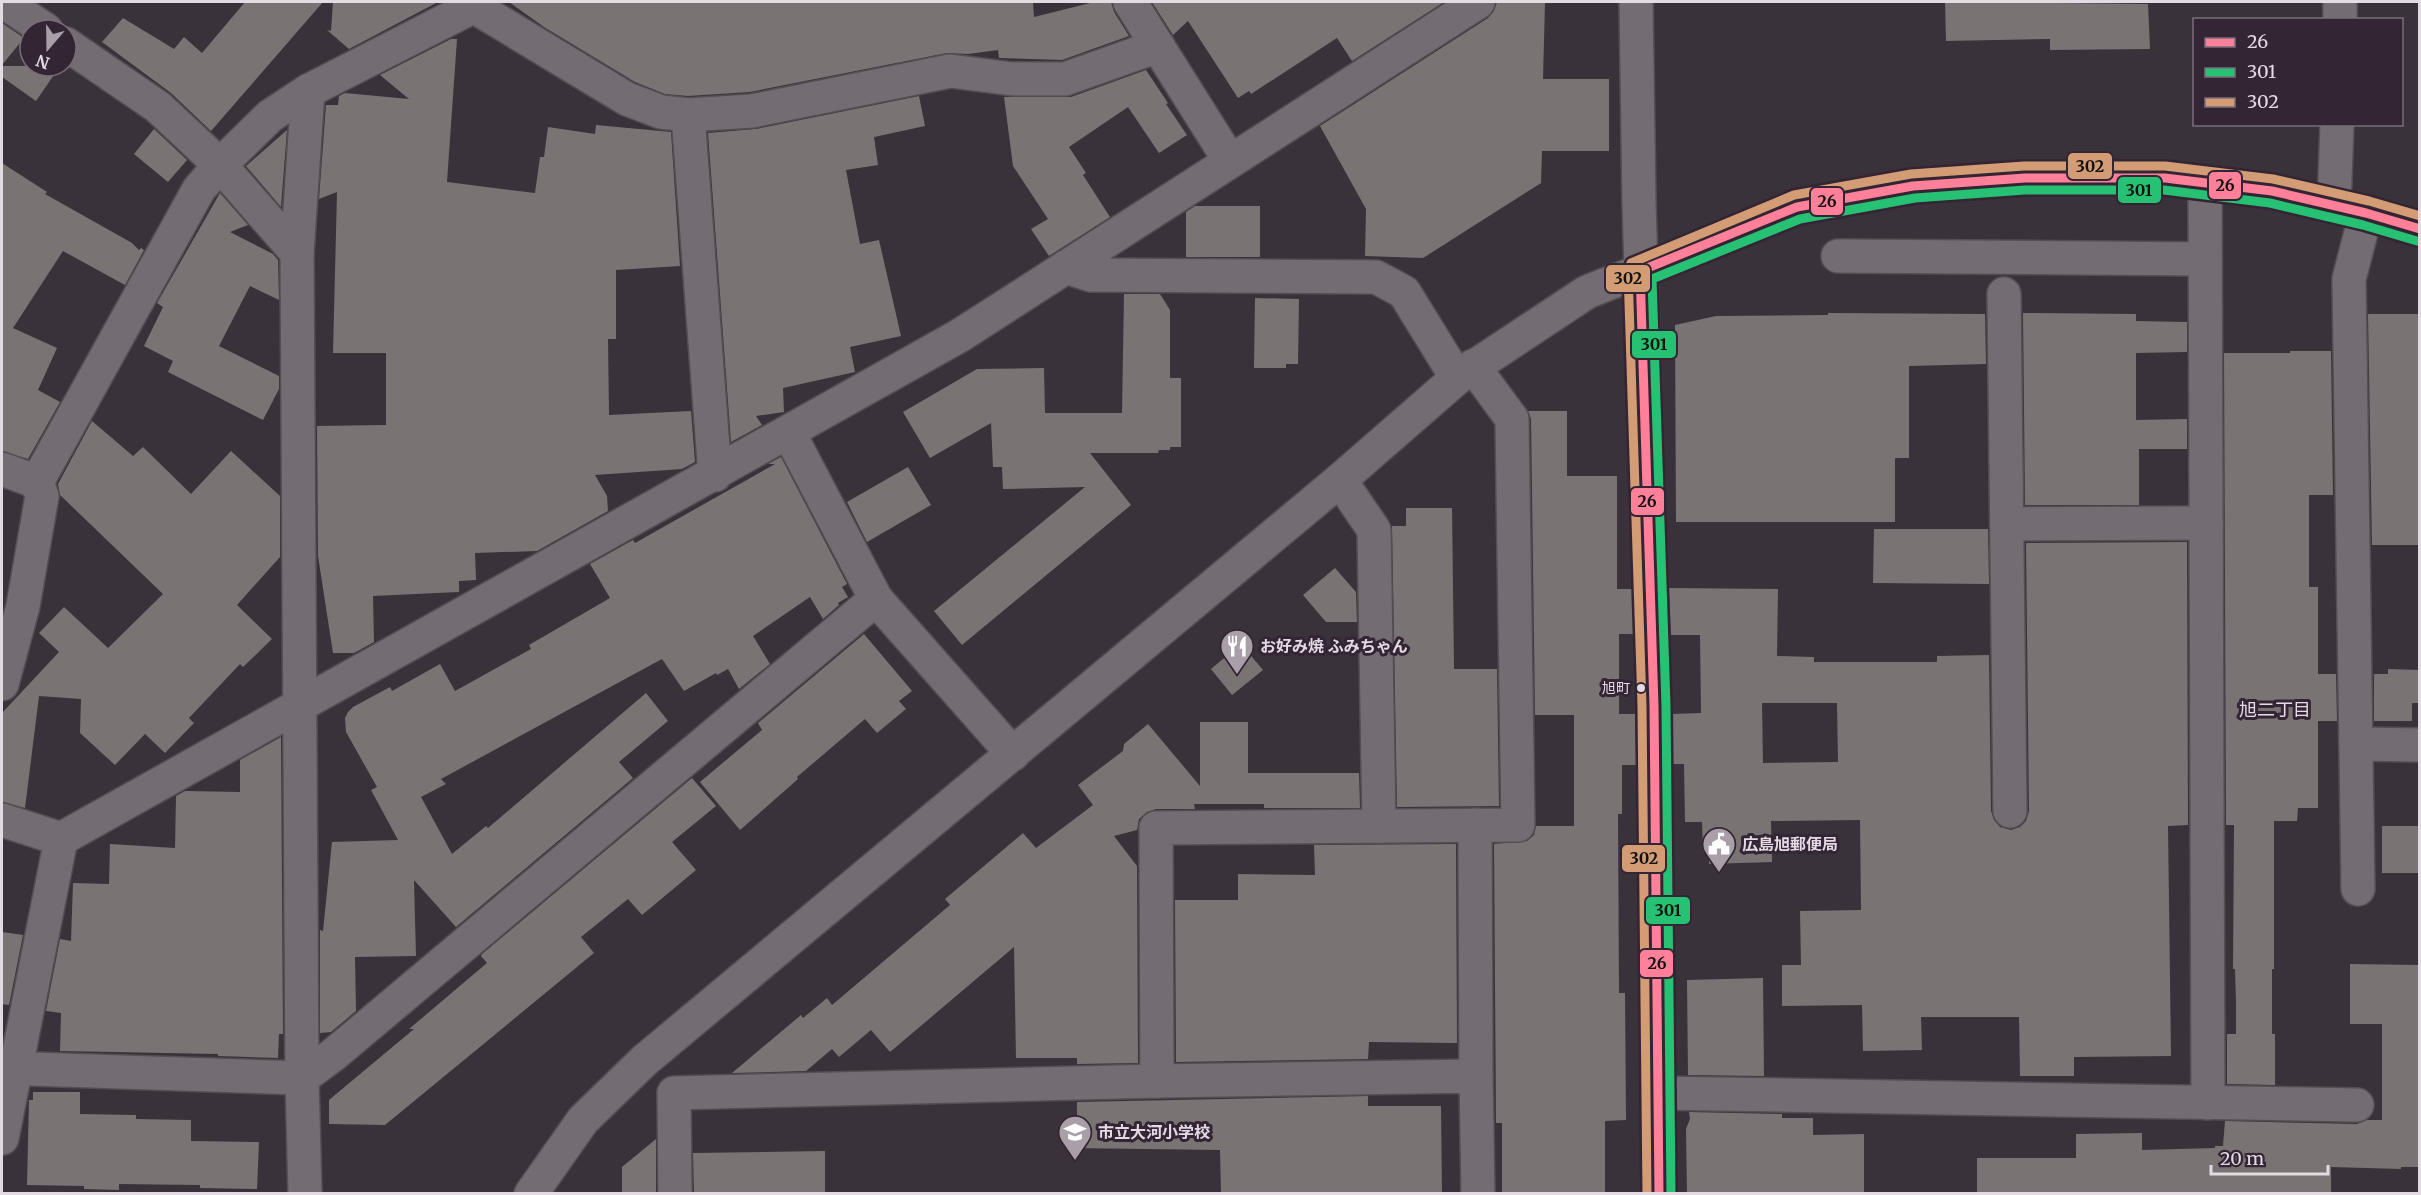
<svg xmlns="http://www.w3.org/2000/svg" width="2421" height="1195" viewBox="0 0 2421 1195" font-family="Merriweather,'Noto Sans JP',serif">
	<style>
		.building { fill: #7a7373; fill-rule: evenodd }
		.lines { fill: none; stroke-linecap: round; stroke-linejoin: round }
		.minor-casing { stroke: #544e54; stroke-width: 36 }
		.tertiary-casing { stroke: #544e54; stroke-width: 36 }
		.minor { stroke: #736d73; stroke-width: 33 }
		.tertiary { stroke: #736d73; stroke-width: 33 }
		.bus-1-casing { stroke: #332534; stroke-width: 14 }
		.bus-2-casing { stroke: #332534; stroke-width: 14 }
		.bus-3-casing { stroke: #332534; stroke-width: 14 }
		.bus-1 { stroke: #ff8098; stroke-width: 9 }
		.bus-2 { stroke: #26c172; stroke-width: 9 }
		.bus-3 { stroke: #d39c74; stroke-width: 9 }
		.bus-dot { fill: #e3dae4; stroke: #332534; stroke-width: 2 }
		.labels { text-anchor: middle; dominant-baseline: central; stroke-width: 6; stroke-linejoin: round; paint-order: stroke }
		.bus-label { font-size: 14px; fill: #e3dae4; stroke: #332534; text-anchor: end }
		.poi-label { font-size: 16px; font-weight: bold; fill: #e3dae4; stroke: #332534; text-anchor: start }
		.neighbourhood-label { font-size: 18px; fill: #e3dae4; stroke: #332534 }
		.line-badge { stroke: #332534; stroke-width: 2 }
		.pale-badge-label { font-size: 16px; text-anchor: middle; font-weight: bold; fill: #111 }
	</style>
	<rect width="100%" height="100%" fill="#3a323a"/>
	<g class="building">
		<polygon points="245,2 323,2 211,131 171,93 102,42 123,18 174,49 184,37 202,53"/>
		<polygon points="333,2 438,2 349,49 327,30 331,31"/>
		<polygon points="509,2 1033,2 1034,17 1094,2 1111,2 1114,12 1129,36 1062,60 999,58 998,50 968,54 947,53 750,92 688,96 665,94 635,82 544,27"/>
		<polygon points="1152,2 1444,2 1352,61 1337,38 1251,94 1249,91 1238,98 1188,21 1173,35"/>
		<polygon points="1497,2 1545,2 1543,79 1609,79 1609,151 1542,151 1541,183 1423,258 1365,256 1366,209 1320,126 1488,18 1494,11"/>
		<polygon points="1945,2 2148,4 2150,49 2050,50 2050,39 1946,41"/>
		<polygon points="2,23 24,38 2,65"/>
		<polygon points="451,39 457,39 447,182 535,193 540,157 544,157 548,127 595,134 596,125 671,132 680,266 616,270 616,339 608,339 609,415 691,411 695,462 682,469 595,475 607,496 608,511 537,551 475,553 476,580 459,581 459,592 373,596 374,642 354,653 333,653 318,556 317,426 386,425 386,353 333,353 337,192 319,199 326,105 338,105 339,96 345,93 409,99 380,75"/>
		<polygon points="2,66 60,66 36,101 2,77"/>
		<polygon points="1146,70 1168,103 1166,104 1187,135 1159,153 1128,107 1069,147 1086,173 1083,175 1110,217 1049,256 1031,229 1048,219 1013,166 1004,97 1071,97"/>
		<polygon points="919,96 925,126 874,137 878,165 846,170 860,244 879,240 901,336 850,347 855,372 783,388 784,412 756,416 762,425 731,442 708,133 756,129"/>
		<polygon points="154,129 187,160 168,182 134,154"/>
		<polygon points="287,130 281,207 246,166"/>
		<polygon points="2,163 47,192 45,194 132,243 139,250 141,248 144,250 125,285 63,251 13,328 57,348 38,390 60,402 28,459 2,451"/>
		<polygon points="220,193 248,225 230,232 273,254 278,260 279,300 250,286 219,346 279,376 279,389 263,420 168,372 173,361 144,346 163,307 157,303"/>
		<polygon points="1195,206 1260,206 1260,257 1186,257 1186,212"/>
		<polygon points="1124,294 1160,294 1170,310 1170,378 1181,378 1181,447 1170,447 1170,450 1159,450 1158,453 1090,453 1131,505 962,645 934,611 1085,487 1003,489 1002,467 993,467 991,423 930,458 903,412 977,369 1044,368 1045,413 1122,413"/>
		<polygon points="1255,298 1299,299 1298,364 1286,364 1286,368 1254,368"/>
		<polygon points="1828,313 1985,314 1986,364 1909,366 1909,458 1895,458 1895,522 1676,522 1675,325 1716,316 1828,315"/>
		<polygon points="2023,313 2136,314 2136,321 2187,322 2187,352 2136,353 2136,420 2187,419 2187,449 2139,449 2139,505 2025,505"/>
		<polygon points="2368,314 2420,314 2420,545 2372,545"/>
		<polygon points="2290,351 2331,351 2333,495 2309,495 2309,587 2318,587 2318,674 2336,674 2337,721 2318,721 2318,808 2298,808 2297,821 2274,821 2274,969 2272,969 2272,1034 2275,1034 2275,1085 2227,1084 2227,1034 2236,1034 2236,1002 2235,969 2233,969 2234,825 2226,825 2224,353 2290,353"/>
		<polygon points="1528,411 1567,411 1567,476 1617,476 1617,589 1632,589 1633,634 1619,634 1619,714 1635,714 1636,765 1622,765 1622,814 1618,814 1619,993 1625,993 1626,1120 1605,1121 1605,1194 1502,1194 1502,1123 1496,1123 1494,844 1527,841 1534,835 1536,826 1574,826 1574,715 1535,715 1531,419"/>
		<polygon points="92,421 133,456 143,447 191,494 231,451 280,496 280,557 237,605 272,639 243,667 240,664 189,718 194,723 165,753 145,734 115,765 80,733 81,699 39,696 25,808 2,802 2,713 59,652 39,633 64,607 108,648 163,594 60,495 58,484"/>
		<polygon points="781,457 847,584 842,587 848,597 838,603 839,605 823,619 810,597 753,636 770,664 739,689 728,669 717,675 716,673 684,691 662,659 441,779 446,784 421,797 452,854 486,826 488,828 646,693 668,721 619,762 633,778 456,927 414,880 416,956 355,957 356,1011 331,1032 320,1033 320,930 323,931 332,842 398,840 371,790 377,787 346,732 345,718 348,712 353,707 390,687 392,691 440,664 455,691 531,649 529,645 610,598 590,564 633,540 635,543 775,464 768,464"/>
		<polygon points="908,467 931,505 867,542 847,502"/>
		<polygon points="1406,508 1452,508 1454,669 1497,669 1499,806 1397,807 1392,526 1406,526"/>
		<polygon points="1874,529 1988,529 1989,584 1873,583"/>
		<path d="M2187 542 2188 825 2168 826 2171 1056 2074 1057V1076H2020L2019 1017H1921L1922 1050 1863 1051 1862 1005 1782 1006V965H1801L1800 911 1861 910 1860 820 1771 821 1772 862 1709 864V851L1703 852 1702 822H1685L1684 764H1673V714L1701 713 1700 635H1671L1669 588 1778 589 1777 656 1814 657V662H1937V656L1989 655 1991 811 1994 820 2000 827 2011 830 2020 827 2026 821 2029 811 2026 543ZM1762 703H1837L1838 762 1763 763Z"/>
		<polygon points="1335,568 1356,592 1357,622 1326,622 1303,595"/>
		<polygon points="864,634 912,691 899,701 906,709 877,733 865,719 797,777 798,779 740,830 700,782 762,730 758,723"/>
		<polygon points="1241,644 1263,670 1232,695 1211,669"/>
		<polygon points="2388,669 2420,670 2420,703 2412,703 2412,721 2374,721 2374,674 2388,674"/>
		<polygon points="1200,722 1248,722 1248,773 1359,773 1360,808 1264,808 1264,804 1194,804 1195,809 1156,809 1147,812 1139,819 1137,830 1114,836 1137,866 1138,1063 1077,1064 1077,1058 1016,1058 1014,947 890,1052 871,1030 839,1057 832,1049 806,1071 732,1073 801,1015 803,1018 827,998 832,1005 950,905 945,899 1023,833 1036,848 1093,805 1078,785 1123,751 1124,744 1148,724 1200,786"/>
		<polygon points="281,737 283,1034 279,1034 278,1058 218,1056 218,1054 60,1051 61,1013 46,1011 60,939 71,941 73,883 109,884 110,844 175,848 176,796 185,791 240,792 240,760"/>
		<polygon points="692,778 716,806 672,842 696,870 642,915 628,899 581,937 594,953 385,1125 329,1124 329,1100 414,1029 409,1029 487,963 481,956 482,954"/>
		<rect x="2382" y="826" width="38" height="47"/>
		<polygon points="1456,844 1457,1043 1369,1042 1368,1059 1176,1062 1175,900 1238,900 1238,874 1315,875 1314,845"/>
		<polygon points="2,932 23,935 9,1005 2,1004"/>
		<polygon points="2350,964 2420,965 2420,1167 2401,1167 2401,1169 2331,1167 2331,1193 1977,1194 1977,1158 2076,1158 2076,1134 2142,1133 2142,1150 2215,1148 2215,1146 2223,1146 2225,1121 2357,1124 2367,1120 2382,1120 2382,1024 2350,1024"/>
		<polygon points="1763,978 1764,1076 1688,1075 1687,980"/>
		<polygon points="33,1092 80,1092 80,1114 136,1115 136,1119 191,1120 191,1141 259,1142 257,1189 200,1188 200,1185 119,1184 119,1190 84,1189 84,1186 27,1185 29,1100 33,1100"/>
		<polygon points="1368,1096 1368,1106 1441,1106 1442,1194 1221,1194 1220,1150 1071,1148 1071,1118 1077,1118 1077,1102"/>
		<polygon points="1689,1112 1782,1114 1782,1118 1813,1118 1813,1135 1864,1134 1864,1194 1687,1194 1686,1129 1690,1119"/>
		<polygon points="656,1139 656,1194 622,1194 622,1167"/>
		<polygon points="825,1151 825,1194 694,1194 693,1153"/>
	</g>
	<g class="lines">
		<defs>
			<g id="minor">
				<polyline points="4,2 46,30"/>
				<polyline points="1130,2 1230,161"/>
				<polyline points="473,6 627,99 661,112 688,115 752,111 950,71 1013,79 1065,79 1158,46"/>
				<polyline points="2340,20 2340,2"/>
				<polyline points="66,44 158,107 220,165 297,253"/>
				<polyline points="688,115 715,475"/>
				<polyline points="2205,182 2208,1103"/>
				<polyline points="2334,205 2337,124"/>
				<polyline points="1838,256 2205,259"/>
				<polyline points="1066,267 1091,275 1376,277 1404,292 1457,378"/>
				<polyline points="2004,294 2010,811"/>
				<polyline points="789,433 876,599 1013,754"/>
				<polyline points="2,469 37,482"/>
				<polyline points="1340,480 1374,530 1379,826"/>
				<polyline points="2007,524 2206,523"/>
				<polyline points="2,684 23,606 42,496 37,482 199,189 220,165 270,116 308,91 482,2"/>
				<polyline points="2356,744 2420,745"/>
				<polyline points="2,820 61,839"/>
				<polyline points="1475,825 1476,1076"/>
				<polyline points="2358,889 2349,279 2366,213"/>
				<polyline points="2,1068 302,1078 333,1055 876,599"/>
				<polyline points="1157,1081 1156,828 1518,825 1512,419 1473,366"/>
				<polyline points="1658,1093 2357,1105"/>
				<polyline points="2,1138 61,839 959,336 1478,2"/>
				<polyline points="305,1194 302,1078 297,253 308,91"/>
				<polyline points="531,1194 583,1120 645,1060 1340,480 1457,378 1587,292 1640,271"/>
				<polyline points="675,1194 674,1093 1157,1081 1476,1076 1478,1194"/>
			</g>
			<g id="tertiary">
				<polyline points="1636,2 1639,202 1654,706 1659,1194"/>
				<polyline points="1640,271 1797,207 1913,186 2025,178 2165,178 2272,191 2366,213 2420,229"/>
			</g>
		</defs>
		<use href="#minor" class="minor-casing"/>
		<use href="#tertiary" class="tertiary-casing"/>
		<use href="#minor" class="minor"/>
		<use href="#tertiary" class="tertiary"/>
		<defs>
			<g id="bus-1">
				<polyline points="1640,271 1654,706 1659,1194"/>
				<polyline points="1640,271 1797,207 1913,186 2025,178 2165,178 2272,191 2366,213 2420,229"/>
			</g>
			<polyline id="bus-2" points="1671,1194 1666,706 1652,279 1800,219 1915,198 2025,190 2164,190 2270,203 2363,225 2417,241"/>
			<polyline id="bus-3" points="1647,1194 1642,706 1628,271 1631,263 1794,195 1911,174 2024,166 2165,166 2273,179 2369,201 2420,216"/>
		</defs>
		<use href="#bus-1" class="bus-1-casing"/>
		<use href="#bus-2" class="bus-2-casing"/>
		<use href="#bus-3" class="bus-3-casing"/>
		<use href="#bus-1" class="bus-1"/>
		<use href="#bus-2" class="bus-2"/>
		<use href="#bus-3" class="bus-3"/>
	</g>
	<defs>
		<symbol id="restaurant-pin" viewBox="-11 -11 22 30"><path d="M0 17L-7.5 6A9.5 9.5 0 1 1 7.5 6Z" fill="#a89fa8" stroke="#332534"/><path d="M-5-6h1v4h1v-4h1v4h1v-4h1v5L-1.5 .5V6h-2V.5L-5-1ZM5-6V6H3V1.5H1.5Q1.5-4 5-6Z" fill="#fff"/></symbol>
		<symbol id="civic-pin" viewBox="-11 -11 22 30"><path d="M0 17L-7.5 6A9.5 9.5 0 1 1 7.5 6Z" fill="#a89fa8" stroke="#332534"/><path d="M-.6-6.5H3V-4.5H.6V-3L4-1V1h2V6H-6V1h2V-1L-.6-3ZM-1.2 2.5V6h2.4V2.5Z" fill="#fff"/></symbol>
		<symbol id="school-pin" viewBox="-11 -11 22 30"><path d="M0 17L-7.5 6A9.5 9.5 0 1 1 7.5 6Z" fill="#a89fa8" stroke="#332534"/><path d="M0-5L7-2L0 1L-7-2ZM-4 1L0 2.5L4 1V4Q0 6-4 4Z" fill="#fff"/></symbol>
	</defs>
	<g fill-rule="evenodd">
		<use href="#restaurant-pin" x="1218" y="627" width="38" height="52"/>
		<use href="#civic-pin" x="1700" y="825" width="38" height="52"/>
		<use href="#school-pin" x="1056" y="1113" width="38" height="52"/>
	</g>
	<circle class="bus-dot" cx="1641" cy="688" r="5"/>
	<g class="labels">
		<g class="bus-label">
			<text x="1630" y="688">旭町</text>
		</g>
		<g class="poi-label">
			<text x="1260" y="646">お好み焼 ふみちゃん</text>
			<text x="1742" y="844">広島旭郵便局</text>
			<text x="1098" y="1132">市立大河小学校</text>
		</g>
		<g class="neighbourhood-label">
			<text x="2275" y="709">旭二丁目</text>
		</g>
	</g>
	<g class="line-badge">
		<rect x="2067" y="152" width="46" height="28" rx="6" fill="#d39c74"/>
		<rect x="2208" y="171" width="34" height="29" rx="6" fill="#ff8098"/>
		<rect x="2117" y="176" width="45" height="28" rx="6" fill="#26c172"/>
		<rect x="1810" y="187" width="34" height="29" rx="6" fill="#ff8098"/>
		<rect x="1605" y="264" width="46" height="29" rx="6" fill="#d39c74"/>
		<rect x="1631" y="330" width="46" height="29" rx="6" fill="#26c172"/>
		<rect x="1630" y="487" width="35" height="29" rx="6" fill="#ff8098"/>
		<rect x="1621" y="844" width="45" height="29" rx="6" fill="#d39c74"/>
		<rect x="1645" y="896" width="46" height="29" rx="6" fill="#26c172"/>
		<rect x="1639" y="949" width="35" height="29" rx="6" fill="#ff8098"/>
	</g>
	<g class="pale-badge-label">
		<text x="2090" y="172">302</text>
		<text x="2225" y="191">26</text>
		<text x="2139" y="196">301</text>
		<text x="1827" y="207">26</text>
		<text x="1628" y="284">302</text>
		<text x="1654" y="350">301</text>
		<text x="1647" y="507">26</text>
		<text x="1644" y="864">302</text>
		<text x="1668" y="916">301</text>
		<text x="1657" y="969">26</text>
	</g>
	<rect width="2421" height="1195" fill="none" stroke="#e3dae4" stroke-width="6"/>
	<rect x="2193" y="18" width="210" height="108" fill="#332534" stroke="#796d7a" stroke-width="1.5"/>
	<rect x="2205" y="38" width="30" height="9" fill="#ff8098" stroke="#796d7a" stroke-width="1.5"/>
	<text x="2247" y="48" font-size="18" fill="#e3dae4">26</text>
	<rect x="2205" y="68" width="30" height="9" fill="#26c172" stroke="#796d7a" stroke-width="1.5"/>
	<text x="2247" y="78" font-size="18" fill="#e3dae4">301</text>
	<rect x="2205" y="98" width="30" height="9" fill="#d39c74" stroke="#796d7a" stroke-width="1.5"/>
	<text x="2247" y="108" font-size="18" fill="#e3dae4">302</text>
	<g transform="translate(48 48) rotate(200)"><circle r="28" fill="#332534" stroke="#796d7a" stroke-width="1.5"/>
	<path d="M0-4.5L10 22L0 15L-10 22Z" fill="#a89fa8"/>
	<text y="-9" font-size="16" font-weight="bold" text-anchor="middle" fill="#e3dae4">N</text>
	</g>
	<path d="M2211 1165v9h117v-9" fill="none" stroke="#e3dae4" stroke-width="3"/>
	<text x="2220" y="1165" font-size="18" fill="#e3dae4" stroke="#332534" stroke-width="4.5" paint-order="stroke">20 m</text>
</svg>
